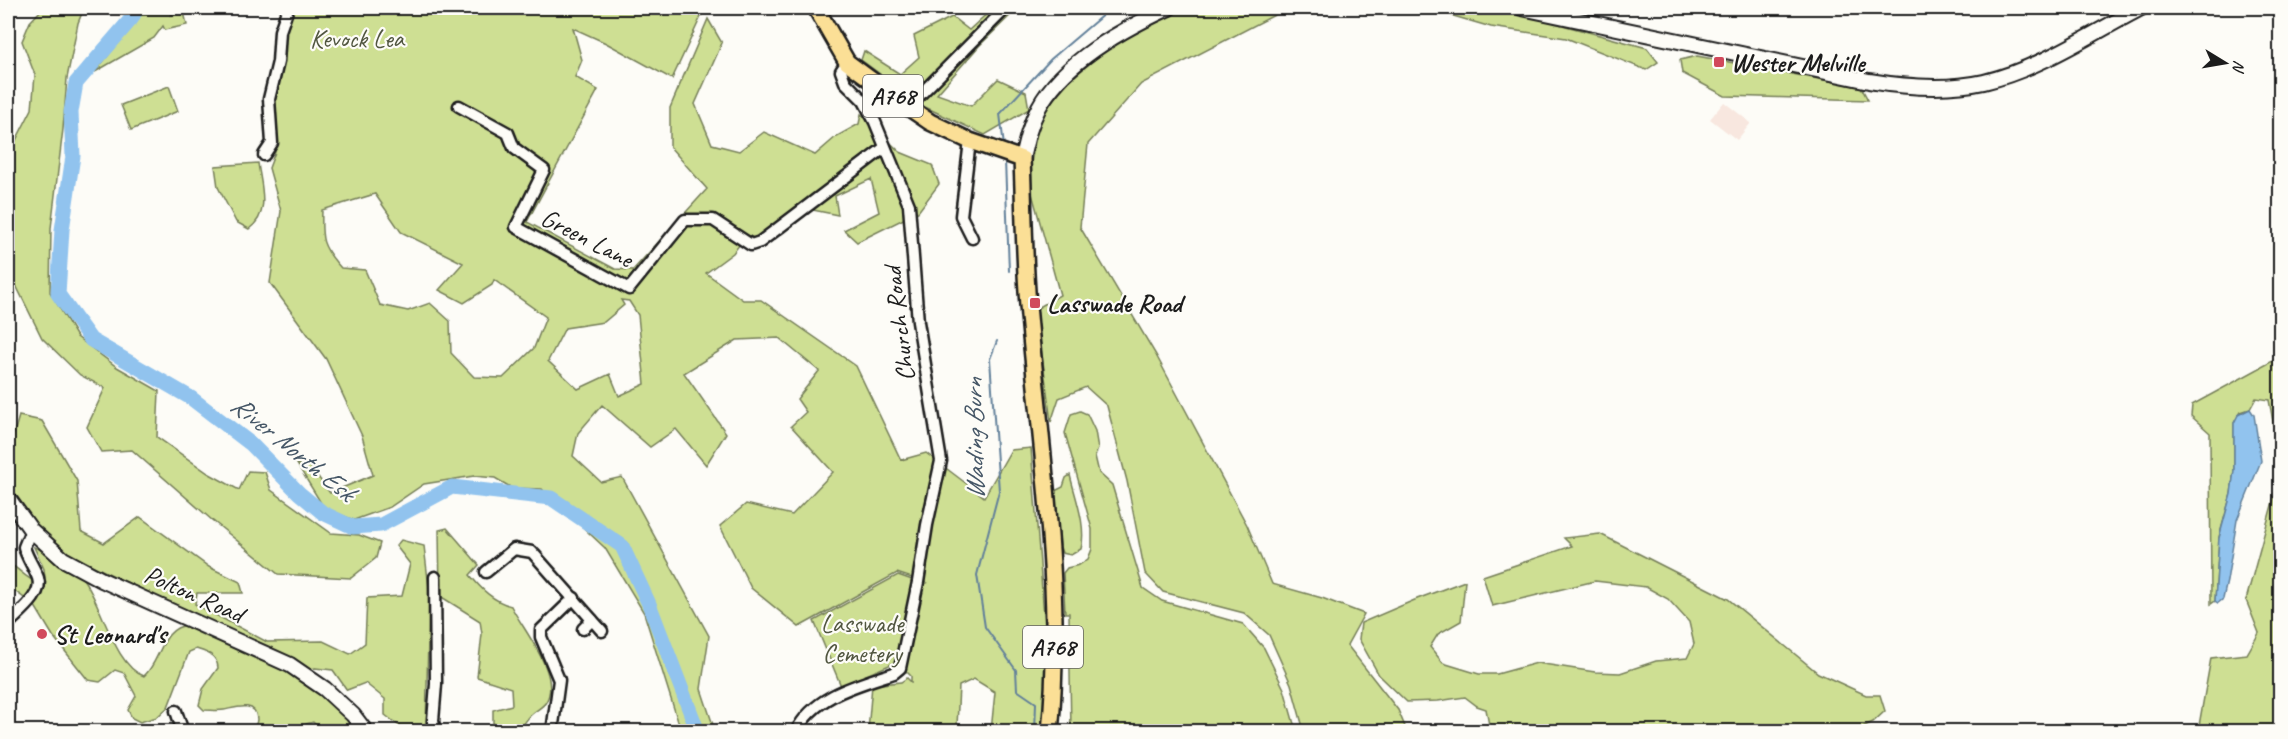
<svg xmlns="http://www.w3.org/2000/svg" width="2288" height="739" viewBox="0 0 2288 739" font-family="Caveat,sans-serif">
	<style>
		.built { fill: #f8e7df }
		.green { fill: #cedf93; stroke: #757e58; stroke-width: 1.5; fill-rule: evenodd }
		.water { fill: #91c3ee; stroke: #62809a; stroke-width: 1.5 }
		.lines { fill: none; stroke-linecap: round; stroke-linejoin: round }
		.stream { stroke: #62809a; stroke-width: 2 }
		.river { stroke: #91c3ee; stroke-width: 15 }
		.street-casing { stroke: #1c1c1c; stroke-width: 15 }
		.secondary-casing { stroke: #1c1c1c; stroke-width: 18 }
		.primary-casing { stroke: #1c1c1c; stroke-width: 20 }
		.street { stroke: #fdfcf7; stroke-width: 10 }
		.secondary { stroke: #fdfcf7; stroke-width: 14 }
		.primary { stroke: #fbdf96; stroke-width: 15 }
		.poi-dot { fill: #d1495b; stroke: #fdfcf7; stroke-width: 2 }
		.labels { text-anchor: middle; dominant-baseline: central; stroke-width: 4.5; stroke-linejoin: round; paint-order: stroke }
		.shield { fill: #fdfcf7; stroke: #605f5e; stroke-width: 1.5 }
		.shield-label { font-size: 24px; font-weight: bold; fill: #1c1c1c }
		.park-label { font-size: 26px; fill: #515640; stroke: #fdfcf7 }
		.poi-label { font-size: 26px; font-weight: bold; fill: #1c1c1c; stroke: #fdfcf7; text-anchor: start }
		.street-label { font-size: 26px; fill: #1c1c1c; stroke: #fdfcf7 }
		.water-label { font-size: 27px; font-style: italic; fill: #455666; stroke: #fdfcf7 }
	</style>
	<rect width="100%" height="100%" fill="#fdfcf7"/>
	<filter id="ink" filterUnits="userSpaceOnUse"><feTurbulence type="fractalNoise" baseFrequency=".0167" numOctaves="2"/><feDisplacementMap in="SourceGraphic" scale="12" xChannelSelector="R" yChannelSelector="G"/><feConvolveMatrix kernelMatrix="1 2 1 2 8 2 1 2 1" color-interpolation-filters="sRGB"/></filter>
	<g filter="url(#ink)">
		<polygon class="built" points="1724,102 1751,123 1737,140 1710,119"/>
		<g class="green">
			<polygon points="43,8 84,8 78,23 67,78 63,129 51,228 50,292 77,337 117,367 159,391 157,437 208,473 239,490 248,471 265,472 271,490 331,533 359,535 380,543 376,558 351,578 278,574 213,521 132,450 101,452 87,427 105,388 80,375 42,338 8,269 8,156 32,109 35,75 22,41 30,22"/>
			<polygon points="146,8 176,8 171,15 184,12 187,25 165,30 163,26 154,38 95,72"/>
			<path d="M295 8H705L672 79 606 43 573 28 582 60 575 77 598 90 527 222 615 269 633 270 707 189 670 147V108L708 19 722 43 695 104 712 144 739 151 764 132 815 155 837 136 859 124 861 114 900 152 932 165 939 184 918 212 857 242 844 230 879 212 871 179 835 196 838 215 808 209 762 242 747 235 733 253 706 273 743 300H761L856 366 901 460 926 453 984 497 1011 450 1031 448 1050 693 1044 731H991L995 692 974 679 959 686 957 726 946 731H868L872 685 901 682 907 678 911 682V676L905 670 923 585 927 583 897 573 799 627 751 588 720 526 746 504 792 515 833 472 791 426 806 412 797 399 819 371 779 338 737 340 684 373 726 433 706 465 676 429 650 447 602 405 578 433 573 456 601 482 622 477 709 636 701 689 715 731H681L644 613 605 548 542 489 512 488 495 478 474 476 424 484 390 507 354 520 324 508 297 464 310 466 330 493 373 475 362 436 326 359 270 283 281 211 269 168 275 152 274 100 282 36ZM510 131 519 145 543 162 538 172 512 150 506 137ZM375 194 401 232 463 263 439 290 464 303 492 285 494 280 546 317 534 348 503 378 474 377 451 353 450 321 430 303 408 311 380 305 365 270 341 268C321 246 321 239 322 210ZM621 300 629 301 638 315 645 384 619 396 610 374 578 389 548 361 565 328 604 322 624 305Z"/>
			<polygon points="993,8 1018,8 979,46 937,94 971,106 998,79 1026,92 1029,109 985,135 925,107 861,60 864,51 900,74 919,57 914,36 952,17 969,30"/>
			<polygon points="1188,8 1288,8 1141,84 1088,144 1080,227 1156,355 1247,525 1272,584 1322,598 1364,614 1347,645 1398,710 1406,729 1423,731 1304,731 1291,684 1269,635 1244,613 1163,592 1145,573 1127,481 1107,406 1086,387 1059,398 1051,422 1036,309 1060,295 1028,179 1040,115 1069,81 1120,38"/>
			<polygon points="1426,8 1500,8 1647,48 1658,62 1646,70 1566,38 1491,27"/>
			<polygon points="1697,56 1861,87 1868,100 1725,96 1682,73 1680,60"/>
			<polygon points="169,86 178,111 131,130 121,105"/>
			<path d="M258 163C261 186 271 213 249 229L236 222 218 187 215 166Z"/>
			<polygon points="2280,357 2280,458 2269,400 2256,398 2250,409 2241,412 2234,423 2234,470 2231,494 2219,537 2215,601 2211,604 2210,433 2191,416 2192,405"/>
			<polygon points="1080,411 1087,414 1095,431 1098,449 1095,456 1099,473 1112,485 1143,588 1162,601 1243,624 1264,648 1284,689 1296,731 1071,731 1069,613 1065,613 1063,573 1067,568 1079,565 1088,559 1092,549 1092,529 1065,433 1071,414"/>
			<path d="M19 416 42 421 77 481 81 531 104 543 140 517 209 567 240 582 243 593H197L195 604 267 642 323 641 350 654 365 643 367 598 402 596 410 564 396 546 401 540 424 546 429 588 426 731H406L385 715V699L365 683 347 690 333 670 315 668 307 670 71 555C49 540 19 513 8 488 4 478 8 453 8 441L12 440Z"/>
			<path d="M1070 475C1075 497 1087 526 1081 549L1071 555 1062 553 1060 547 1055 491 1063 487 1066 478Z"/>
			<polygon points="2280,476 2280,731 2198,731 2211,658 2247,654 2259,633 2246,600"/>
			<path d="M447 528 479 565 470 575C481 589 493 601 511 606 523 630 562 675 546 702 543 707 536 710 532 714 527 718 522 727 519 731L498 729 493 723V710L512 705 511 688 477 677 482 634 480 621 440 596 439 530Z"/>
			<polygon points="1600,534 1728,599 1818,673 1866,695 1880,695 1885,711 1873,722 1852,732 1432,731 1489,725 1486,709 1477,706 1465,697 1438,701 1407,702 1379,675 1359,639 1361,623 1417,599 1465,581 1461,621 1438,634 1430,647 1443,663 1479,674 1497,674 1537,663 1595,672 1620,673 1656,661 1687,658 1694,644 1689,622 1668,599 1646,587 1595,581 1492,606 1483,576 1572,546 1564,538"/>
			<path d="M34 547C46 550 49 559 59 566 66 571 78 573 83 579 102 603 114 666 144 676 161 661 161 627 188 625L280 663 318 691 360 731H321L313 722 306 724 303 731H250C254 728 257 725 257 719 256 700 235 708 224 710 218 711 211 710 204 710L199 705 203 689 218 668C217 655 208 653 196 649L189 652 168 707 157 717 140 722 132 718 128 710 136 696 124 673 115 670 100 682 88 680 53 636 35 606 8 586V565L9 564C19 568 25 578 35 581L45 578 44 569Z"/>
			<polygon points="898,575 915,581 911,602 894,663 841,686 814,621"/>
		</g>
		<polygon class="water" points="2250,409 2254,415 2261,461 2237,520 2227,581 2223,599 2218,603 2215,601 2219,538 2231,494 2234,470 2234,423 2238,415"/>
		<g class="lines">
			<g class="stream">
				<polyline points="1004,146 1000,114 1051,59 1111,8"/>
				<polyline points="1005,160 1009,271"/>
				<polyline points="997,341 990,359 999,491 977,575 985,627 1016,670 1017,690 1036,703 1035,732"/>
			</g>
			<polyline class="river" points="137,8 132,18 76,83 71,112 73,156 62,230 58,294 91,340 191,398 251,444 299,493 323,513 353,527 381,525 452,487 551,498 622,546 649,604 698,732"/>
			<defs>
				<g id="street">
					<polyline points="459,106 508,133 514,148 544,170 516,227 629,289 685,220 713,220 751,245 760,242 884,148"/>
					<polyline points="908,107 1006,8"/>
					<polyline points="970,141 961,216 972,238"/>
					<polyline points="264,155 272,143 269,99 278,62 280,31 288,8"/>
					<polyline points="486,572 514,549 532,552 602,631"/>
					<path d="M8 624C18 613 44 595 38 578 34 567 27 558 24 547L31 530"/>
					<polyline points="583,629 592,620"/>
					<polyline points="176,711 183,732"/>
					<polyline points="435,732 433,721 436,684 435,577"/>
					<polyline points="552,732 559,680 541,637 541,630 574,598"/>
					<path d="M796 732C814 695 858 685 894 673L900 668 918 582 927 525 941 461 918 322 909 205 875 122 864 101 845 82 841 71 847 62"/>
				</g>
				<g id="secondary">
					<path d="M1522 8 1869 81C1905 87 1948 90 1984 82 2039 69 2091 34 2141 8"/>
					<path d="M1022 159C1026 141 1030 124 1039 107 1064 61 1123 29 1169 8"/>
					<polyline points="8,498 31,530 63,559 102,580 290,665 325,689 353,715 366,732"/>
				</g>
				<path id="primary" d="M816 8 847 62 908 107 930 122 970 141 1022 159C1024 208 1024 257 1028 305 1040 443 1064 593 1050 732"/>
			</defs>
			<use href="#street" class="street-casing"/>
			<use href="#secondary" class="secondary-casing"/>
			<use href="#primary" class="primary-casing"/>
			<use href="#street" class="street"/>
			<use href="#secondary" class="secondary"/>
			<use href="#primary" class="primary"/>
		</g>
	</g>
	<g class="poi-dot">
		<rect x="1713" y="56" width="12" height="12" rx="3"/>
		<rect x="1029" y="297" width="12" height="12" rx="3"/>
		<circle cx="42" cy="634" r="6"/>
	</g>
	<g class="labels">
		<g class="shield">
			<rect x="863" y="75" width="60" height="42" rx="4.5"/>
			<rect x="1023" y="626" width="60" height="42" rx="4.5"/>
		</g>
		<g class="shield-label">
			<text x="893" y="96">A768</text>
			<text x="1053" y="647">A768</text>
		</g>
		<g class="park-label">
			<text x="357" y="38">Kevock Lea</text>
			<text x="862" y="623">Lasswade<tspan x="862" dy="30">Cemetery</tspan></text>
		</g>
		<g class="poi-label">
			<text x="1731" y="62">Wester Melville</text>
			<text x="1047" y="303">Lasswade Road</text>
			<text x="54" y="634">St Leonard's</text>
		</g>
		<g class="street-label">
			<text transform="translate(587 238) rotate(27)">Green Lane</text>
			<text transform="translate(899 324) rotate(-97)">Church Road</text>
			<text transform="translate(194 594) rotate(24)">Polton Road</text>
		</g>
		<g class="water-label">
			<text transform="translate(974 439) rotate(-91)">Wading Burn</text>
			<text transform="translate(293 448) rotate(39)">River North Esk</text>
		</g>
	</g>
	<rect width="2288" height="739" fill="none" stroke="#fdfcf7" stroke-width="30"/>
	<rect x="15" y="15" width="2258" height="709" fill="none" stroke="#1c1c1c" stroke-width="2" filter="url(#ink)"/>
	<g transform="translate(2225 63) rotate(101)" stroke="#fdfcf7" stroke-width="4.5" paint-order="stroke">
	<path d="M0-4.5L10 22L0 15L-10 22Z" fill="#1c1c1c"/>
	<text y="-9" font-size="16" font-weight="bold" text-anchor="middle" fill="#1c1c1c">N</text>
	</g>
</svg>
